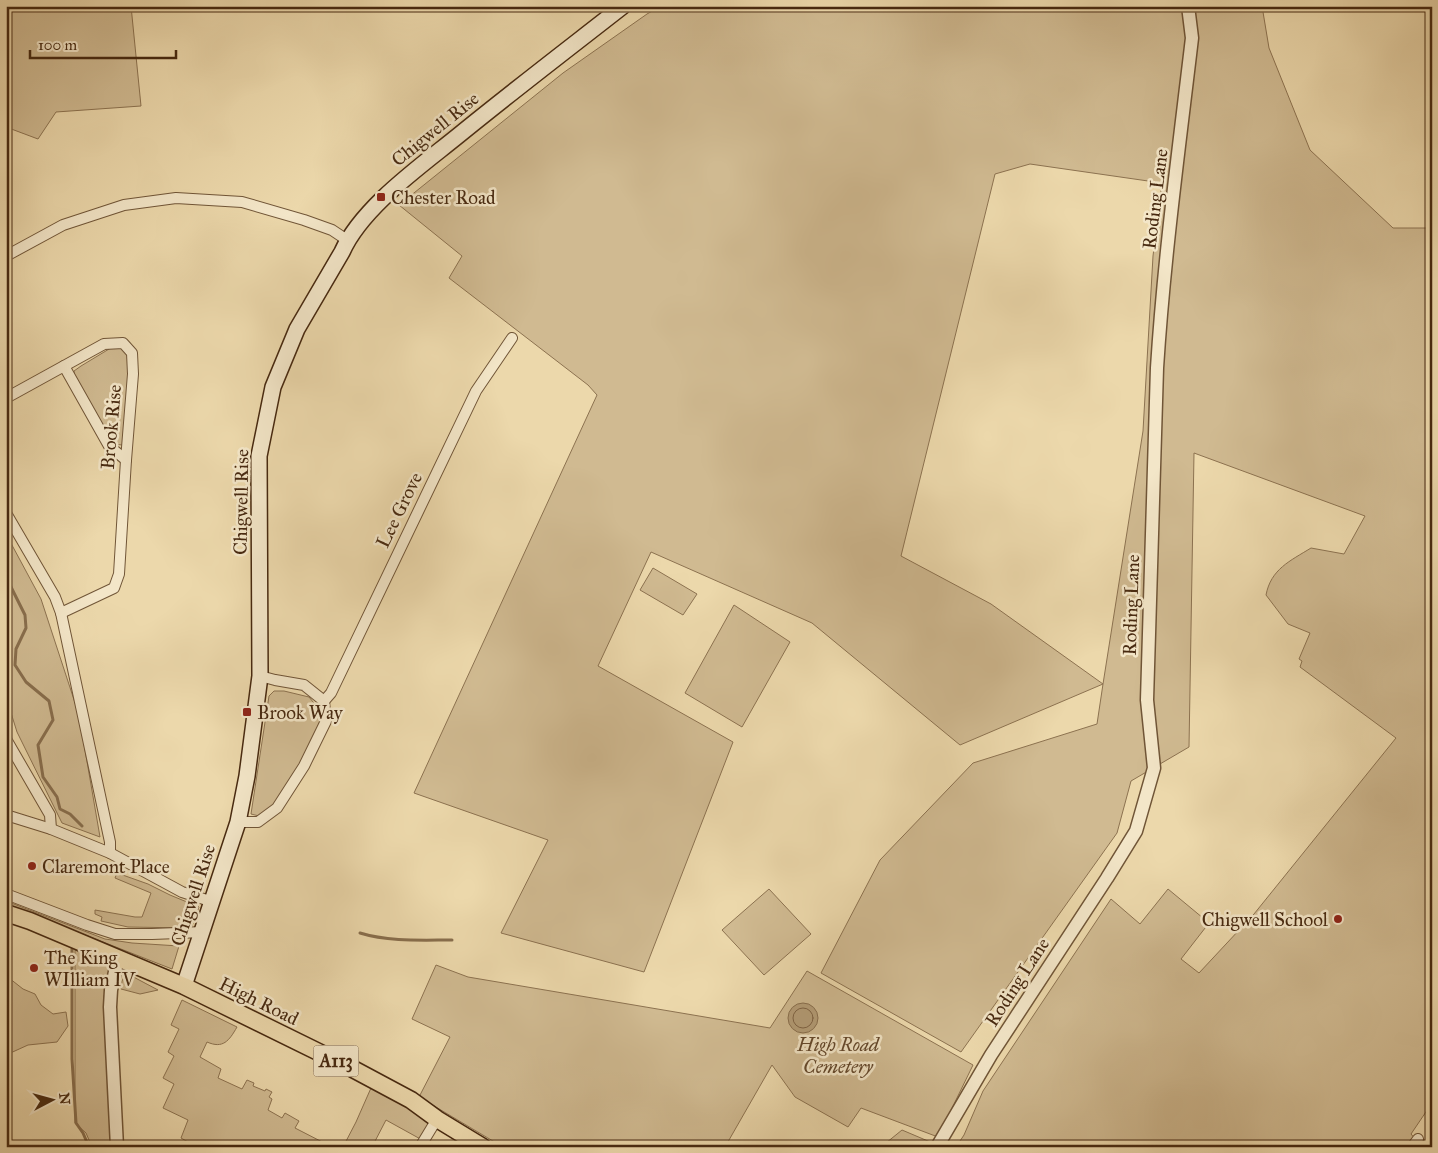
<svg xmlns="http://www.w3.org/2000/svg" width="1438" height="1153" viewBox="0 0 1438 1153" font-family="'IM FELL Great Primer',serif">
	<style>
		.green { fill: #d0ba91; stroke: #8c7250; fill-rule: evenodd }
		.water { fill: #b49c76; stroke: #886e4d }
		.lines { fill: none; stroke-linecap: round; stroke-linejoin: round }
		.shore { stroke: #7e6243; stroke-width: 1 }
		.stream { stroke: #886e4d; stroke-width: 3 }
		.minor-casing { stroke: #705537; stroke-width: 12 }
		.tertiary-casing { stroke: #705537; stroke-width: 15 }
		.secondary-casing { stroke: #472910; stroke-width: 18 }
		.primary-casing { stroke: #472910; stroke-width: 19 }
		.minor { stroke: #f3e6c8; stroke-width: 10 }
		.tertiary { stroke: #f3e6c8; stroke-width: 12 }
		.secondary { stroke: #f3e6c8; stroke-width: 15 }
		.primary { stroke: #ecd8ab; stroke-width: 16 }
		.poi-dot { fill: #8f2418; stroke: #f3e6c8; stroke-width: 2 }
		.labels { text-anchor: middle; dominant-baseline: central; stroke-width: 5; stroke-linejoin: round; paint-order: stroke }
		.shield { fill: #f3e6c8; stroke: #7b6247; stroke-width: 1 }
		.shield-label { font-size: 18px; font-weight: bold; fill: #472910 }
		.street-label { font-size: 19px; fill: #472910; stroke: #f3e6c8 }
		.poi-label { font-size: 19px; fill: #472910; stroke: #f3e6c8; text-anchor: start }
		.park-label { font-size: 19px; font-style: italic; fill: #62462a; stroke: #f3e6c8 }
	</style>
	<rect width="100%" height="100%" fill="#ecd8ab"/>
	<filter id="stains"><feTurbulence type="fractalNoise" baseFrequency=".004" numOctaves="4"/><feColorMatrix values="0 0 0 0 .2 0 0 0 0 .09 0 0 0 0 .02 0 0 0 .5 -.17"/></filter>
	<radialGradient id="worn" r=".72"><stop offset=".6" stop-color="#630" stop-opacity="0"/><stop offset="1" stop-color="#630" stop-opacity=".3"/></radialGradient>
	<g class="green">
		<polygon points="6,6 131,6 141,106 56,112 38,139 6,127"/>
		<path d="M661 6H1262L1269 48 1310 150 1393 228H1432V1103L1411 1134 1422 1147H956L964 1135 983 1091 1111 899 1140 924 1168 889 1209 923 1181 959 1199 973 1254 914 1396 738 1300 667 1302 661 1299 659 1310 633 1288 624 1266 595C1271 569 1290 561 1311 548L1344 554 1365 516 1194 453 1189 747 1131 781 1117 833 961 1052 821 973 880 860 973 763 1097 724 1103 684 960 745 812 623 651 552 598 666 733 742 644 972 501 933 548 840 414 793 597 395 588 385 449 278 462 256 399 205 563 73 647 14ZM1030 164 1162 183 1153 256 1143 431 1103 684 991 604 901 556 995 174Z"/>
		<polygon points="114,346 124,346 132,353 127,444 122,445 113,444 75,380 74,371 81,366"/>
		<polygon points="6,534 41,599 79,715 100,837 62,823 17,732 6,697"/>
		<polygon points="653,568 697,594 683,615 640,590"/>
		<polygon points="734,605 790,642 742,727 685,693"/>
		<polygon points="274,691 284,691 309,697 318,708 320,721 302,762 275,805 259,816 251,814 269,696"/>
		<polygon points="117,873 148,884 170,895 199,907 192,926 188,928 128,927 101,921 102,917 95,914 95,910 135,917 142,917 151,893 115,878"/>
		<polygon points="769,889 811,934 764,975 722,930"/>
		<polygon points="6,901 105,939 132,943 179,946 172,969 6,904"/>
		<polygon points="75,950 114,967 104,996 111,1147 92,1147 86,1133 75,1123"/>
		<polygon points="436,965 468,977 770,1028 807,971 973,1065 938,1137 861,1108 848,1127 795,1097 772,1065 725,1147 503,1147 419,1097 450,1037 412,1019"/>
		<polygon points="6,966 10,968 9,978 23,989 35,994 41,1005 53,1014 66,1012 68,1026 57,1042 28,1045 6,1055"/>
		<polygon points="126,973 158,990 140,994 121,989 122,981"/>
		<path d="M182 1000 237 1027C229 1041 223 1049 207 1042L200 1057 221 1069 218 1078 242 1089 247 1080 254 1083 253 1086 265 1091 266 1089 272 1092 269 1097 272 1099 268 1110 282 1118 285 1113 299 1121 295 1128 332 1147H187L188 1142 181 1138 188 1120 163 1108 174 1084 163 1078 174 1056 168 1052 179 1029 171 1025Z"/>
		<polygon points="371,1088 436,1121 424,1141 386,1120 372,1147 343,1147 356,1122"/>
		<polygon points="902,1130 935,1144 933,1147 881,1147"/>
	</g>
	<circle class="water" cx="803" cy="1018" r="15"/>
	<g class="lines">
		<circle class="shore" cx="803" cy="1018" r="10"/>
		<g class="stream">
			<polyline points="6,577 25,615 26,628 16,649 15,665 26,682 49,701 53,720 38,745 43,777 57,797 60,809 70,814 82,826"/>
			<path d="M360 933C389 942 422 940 452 940"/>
			<polyline points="72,949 72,1059 76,1123 83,1133 89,1147"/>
		</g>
		<defs>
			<g id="minor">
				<polyline points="6,256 63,225 124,205 176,198 242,202 304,220 332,230 347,240"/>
				<polyline points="64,366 109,446 126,460"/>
				<polyline points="6,398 104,344 123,343 132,353 133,374 126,460 119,574 114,588 61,613"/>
				<polyline points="6,513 55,597 61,613 110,842 110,853"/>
				<polyline points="324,701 331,693 476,391 512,338"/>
				<polyline points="6,739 50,815 51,829"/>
				<polyline points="6,815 51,829 110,853 182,892 213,902"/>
				<polyline points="238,822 258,822 277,808 304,766 326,721 324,701 304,685 275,680 260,676"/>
				<polyline points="6,894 87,925 115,934 152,934 203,932"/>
				<polyline points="420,1147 437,1119"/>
				<polyline points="1412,1147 1418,1139"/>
			</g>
			<g id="tertiary">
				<polyline points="117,1147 110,1007 111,990 118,958"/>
				<path d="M937 1147 991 1055 1107 878 1136 831 1154 768 1147 700 1157 368C1164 258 1179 148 1192 38L1188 6"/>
			</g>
			<path id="secondary" d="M184 986 238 822 247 776 260 676 259 456 273 387 297 329 342 252C362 207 421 166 459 135 513 91 568 49 623 6"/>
			<polyline id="primary" points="6,913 30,921 184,986 353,1069 411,1100 437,1119 483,1147"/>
		</defs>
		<use href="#minor" class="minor-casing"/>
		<use href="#tertiary" class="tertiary-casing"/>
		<use href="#secondary" class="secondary-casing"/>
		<use href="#primary" class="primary-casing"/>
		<use href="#minor" class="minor"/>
		<use href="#tertiary" class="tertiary"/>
		<use href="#secondary" class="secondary"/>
		<use href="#primary" class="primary"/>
	</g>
	<g class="poi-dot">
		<rect x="376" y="192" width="10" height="10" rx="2.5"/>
		<rect x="242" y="707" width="10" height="10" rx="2.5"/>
		<circle cx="32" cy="866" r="5"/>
		<circle cx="1338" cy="919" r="5"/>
		<circle cx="34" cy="968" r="5"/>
	</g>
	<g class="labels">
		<rect class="shield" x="313.5" y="1045.5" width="45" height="31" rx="4"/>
		<g class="shield-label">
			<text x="336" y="1061">A113</text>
		</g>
		<g class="street-label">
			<text transform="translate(435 129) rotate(-39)">Chigwell Rise</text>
			<text transform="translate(1155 199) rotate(-83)">Roding Lane</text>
			<text transform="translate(111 427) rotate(-85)">Brook Rise</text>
			<text transform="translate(241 502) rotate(-89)">Chigwell Rise</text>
			<text transform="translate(399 510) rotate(-64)">Lee Grove</text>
			<text transform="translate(1131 605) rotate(-88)">Roding Lane</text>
			<text transform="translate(193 895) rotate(-72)">Chigwell Rise</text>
			<text transform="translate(1017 982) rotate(-57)">Roding Lane</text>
			<text transform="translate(259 1001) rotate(26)">High Road</text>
		</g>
		<g class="poi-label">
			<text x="391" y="197">Chester Road</text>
			<text x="257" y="712">Brook Way</text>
			<text x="42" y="866">Claremont Place</text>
			<text x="1328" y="919" text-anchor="end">Chigwell School</text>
			<text x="44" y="957">The King<tspan x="44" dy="22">WIlliam IV</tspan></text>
		</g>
		<g class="park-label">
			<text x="838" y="1044">High Road<tspan x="838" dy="22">Cemetery</tspan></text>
		</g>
	</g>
	<rect width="1438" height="1153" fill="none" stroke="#ecd8ab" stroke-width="25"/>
	<rect x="8" y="8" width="1423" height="1138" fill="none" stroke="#472910" stroke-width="2.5"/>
	<rect x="12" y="12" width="1413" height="1128" fill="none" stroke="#472910"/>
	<g transform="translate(52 1100) rotate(84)" stroke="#f3e6c8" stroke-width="4" paint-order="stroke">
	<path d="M0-4L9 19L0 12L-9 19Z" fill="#472910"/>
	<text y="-8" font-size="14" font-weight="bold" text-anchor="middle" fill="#472910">N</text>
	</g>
	<path d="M30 50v8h146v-8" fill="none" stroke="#472910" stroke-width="2.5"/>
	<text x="38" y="50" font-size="15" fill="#472910" stroke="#f3e6c8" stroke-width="4" paint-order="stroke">100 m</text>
	<rect width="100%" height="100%" filter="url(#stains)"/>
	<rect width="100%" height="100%" fill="url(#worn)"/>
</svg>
